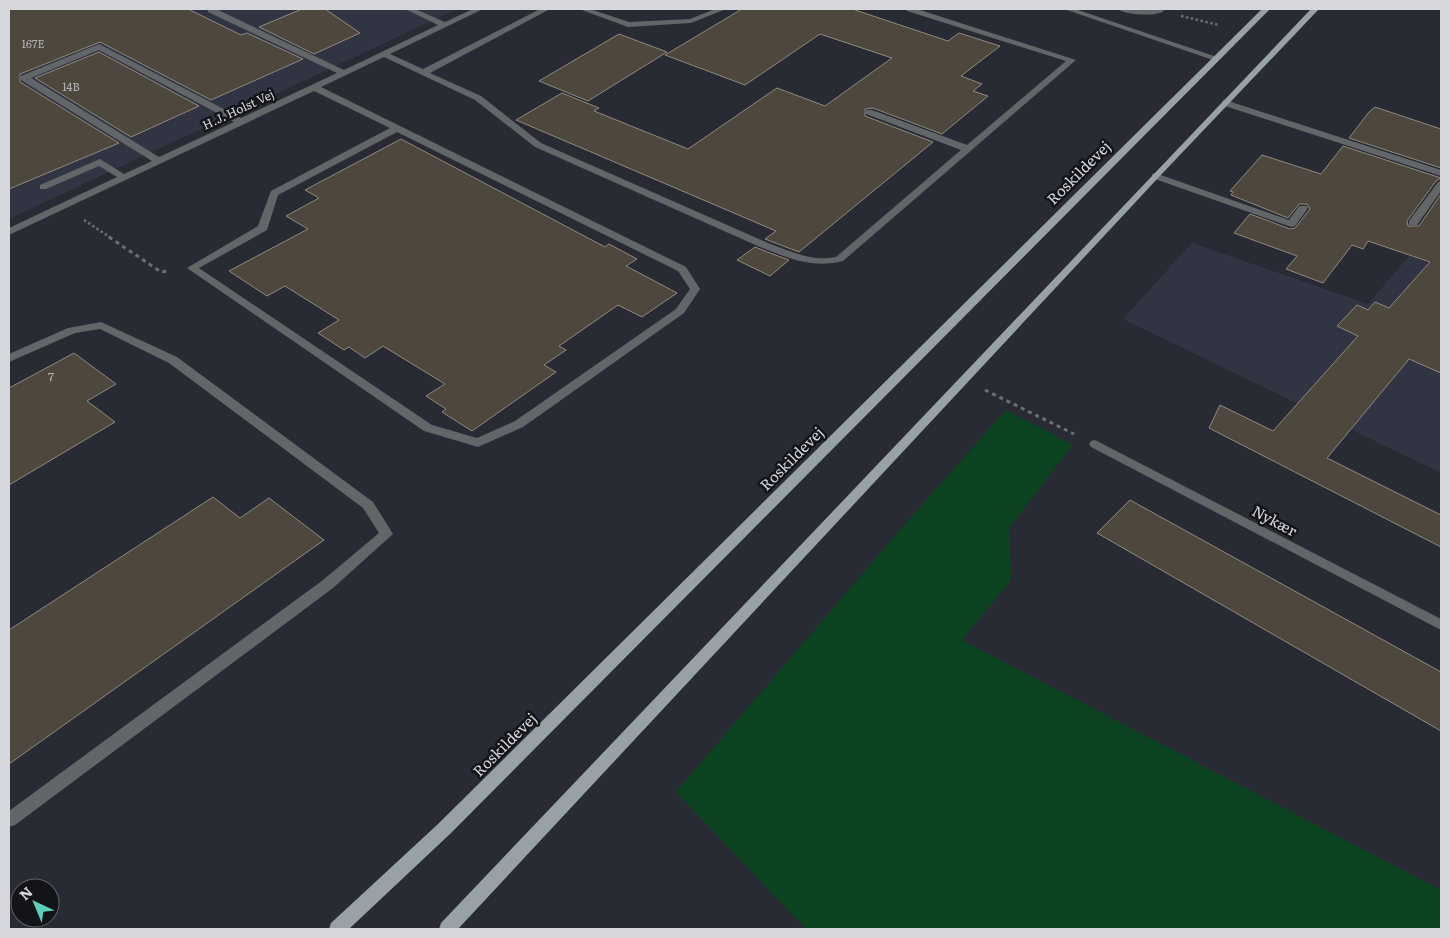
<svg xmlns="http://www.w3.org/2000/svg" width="1450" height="938" viewBox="0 0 1450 938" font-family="Literata,serif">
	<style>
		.built { fill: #313543 }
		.green { fill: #0c4421 }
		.building { fill: #4d473e; stroke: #90897f }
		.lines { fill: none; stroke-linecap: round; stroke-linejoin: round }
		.path-far1 { stroke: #6d6f77; stroke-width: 2.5; stroke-dasharray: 2.5 2.5; stroke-linecap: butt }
		.path { stroke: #6d6f77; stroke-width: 3; stroke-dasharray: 4 4; stroke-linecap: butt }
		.minor { fill: #626669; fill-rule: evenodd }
		.major { fill: #97a1a6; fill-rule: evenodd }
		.labels { text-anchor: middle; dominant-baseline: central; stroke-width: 5; stroke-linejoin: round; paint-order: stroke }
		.far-number-label { font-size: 11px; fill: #b4b4b6 }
		.far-street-label { font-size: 12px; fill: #d7d8de; stroke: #131418 }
		.number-label { font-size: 12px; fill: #b4b4b6 }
		.street-label { font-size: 15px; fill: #d7d8de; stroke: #131418 }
	</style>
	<rect width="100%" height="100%" fill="#292b34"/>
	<g class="built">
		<polygon points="9,9 457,9 9,219"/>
		<polygon points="1192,243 1368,304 1409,256 1441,268 1441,473 1123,319"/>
	</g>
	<polygon class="green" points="1006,410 1073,445 1009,528 1011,580 962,640 1441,890 1441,929 806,929 676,792 906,523"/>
	<g class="building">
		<polygon points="9,9 188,9 241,35 247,33 303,59 211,100 100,42 20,74 20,82 119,143 9,189"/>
		<polygon points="302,9 325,9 360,33 314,54 259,27"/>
		<polygon points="742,9 856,9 855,10 948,41 959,33 1000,46 961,76 982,84 973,91 988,96 942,134 873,108 865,109 865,116 933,142 799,252 765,239 776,231 516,120 562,93 599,108 594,111 688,149 777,88 825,106 892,58 820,34 745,85 665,55"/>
		<polygon points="619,34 667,52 588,101 539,81"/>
		<polygon points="99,52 199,106 131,137 35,78"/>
		<polygon points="1375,107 1441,129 1441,168 1349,138 1369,112"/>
		<polygon points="401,139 605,247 609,244 637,259 626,266 677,293 642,317 618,305 559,346 566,350 544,365 556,372 472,431 442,412 446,409 426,396 445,384 383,346 365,358 349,347 344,350 318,333 339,320 285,286 267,296 229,271 308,229 286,216 319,198 305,190"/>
		<polygon points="1343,146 1441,178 1436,181 1407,221 1408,226 1419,226 1441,194 1441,373 1409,359 1327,458 1441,515 1441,547 1209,428 1220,405 1273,431 1358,336 1337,326 1357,305 1368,310 1375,302 1389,308 1430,262 1368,241 1363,249 1352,245 1323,283 1286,269 1297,256 1234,233 1250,214 1290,229 1295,228 1310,209 1307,204 1299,204 1288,218 1231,195 1233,192 1230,191 1262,155 1321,174"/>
		<polygon points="755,247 770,253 789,260 770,276 737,260"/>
		<polygon points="74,353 116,384 87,401 115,422 9,485 9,388"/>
		<polygon points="213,497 240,518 269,498 324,540 9,764 9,630"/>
		<polygon points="1130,500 1441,672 1441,731 1097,533"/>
	</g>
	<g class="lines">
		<g class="path-far1">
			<polyline points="1181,16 1219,25"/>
			<polyline points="84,220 111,238"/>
		</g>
		<g class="path">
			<polyline points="109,237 161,272 169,271"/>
			<polyline points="985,390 1074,434"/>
		</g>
		<g class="minor">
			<path d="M208 9H219L218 10 344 70 438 25 405 9H415L445 22 473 9H483L390 54 423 69 540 9H550L430 73 481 96 541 143 768 243C790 251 811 262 836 257L961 150 866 114V110H872L967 145 1066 61 907 11 906 9H917L1076 60 843 261C813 269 788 258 760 247L535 147 475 100 384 57 321 87 686 267 700 289 684 313 523 427 478 447 424 431 187 268 258 226 271 191 390 128 314 91 9 235V228L117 177 99 166 46 189H40V185L100 159 124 174 152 161 21 80V76L99 44 241 118 337 73 208 12ZM99 50 234 122 159 157 31 78ZM397 132 678 271 690 289 676 309 515 421 477 438 432 425 199 268 267 230 278 195Z"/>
			<polygon points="579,9 590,9 629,22 690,19 715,9 726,9 691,23 628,27"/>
			<polygon points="1064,9 1075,9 1220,58 1213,60"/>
			<path d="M1117 9H1161L1164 11C1155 17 1126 15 1117 9Z"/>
			<polygon points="1225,100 1441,170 1441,176 1222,105 1222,101"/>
			<polygon points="1155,173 1289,220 1299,206 1307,206 1308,208 1295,226 1291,227 1152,178 1152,174"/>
			<polygon points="1441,181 1441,191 1417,225 1409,225 1409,221 1438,182"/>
			<polygon points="101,322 177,357 373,502 393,534 333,588 15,825 9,827 9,811 323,580 379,533 363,508 169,363 100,329 75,333 9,362 9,354 68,328"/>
			<polygon points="1095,440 1441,619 1441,630 1091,447 1089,444 1091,441"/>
		</g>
		<g class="major">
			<polygon points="1262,9 1270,9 450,834 349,929 329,929 331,923 438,824"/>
			<polygon points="1311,9 1319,9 1158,178 458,929 439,929 441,923"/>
		</g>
	</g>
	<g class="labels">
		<g class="far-number-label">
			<text x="33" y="43">167E</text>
			<text x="71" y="86">14B</text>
		</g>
		<g class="far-street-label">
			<text transform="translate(238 109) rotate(-25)">H.J. Holst Vej</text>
		</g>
		<g class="number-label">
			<text x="51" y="376">7</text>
		</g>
		<g class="street-label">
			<text transform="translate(1078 172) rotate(-45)">Roskildevej</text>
			<text transform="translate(791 458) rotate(-45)">Roskildevej</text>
			<text transform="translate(1275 520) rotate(28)">Nykær</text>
			<text transform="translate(504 744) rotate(-45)">Roskildevej</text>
		</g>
	</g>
	<rect width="1450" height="938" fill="none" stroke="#d7d8de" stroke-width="20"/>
	<g transform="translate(35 903) rotate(316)"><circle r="24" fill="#131418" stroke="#616267"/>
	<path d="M0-4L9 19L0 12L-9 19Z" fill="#5dceb9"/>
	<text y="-8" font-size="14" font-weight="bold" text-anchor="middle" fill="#d7d8de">N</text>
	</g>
</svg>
